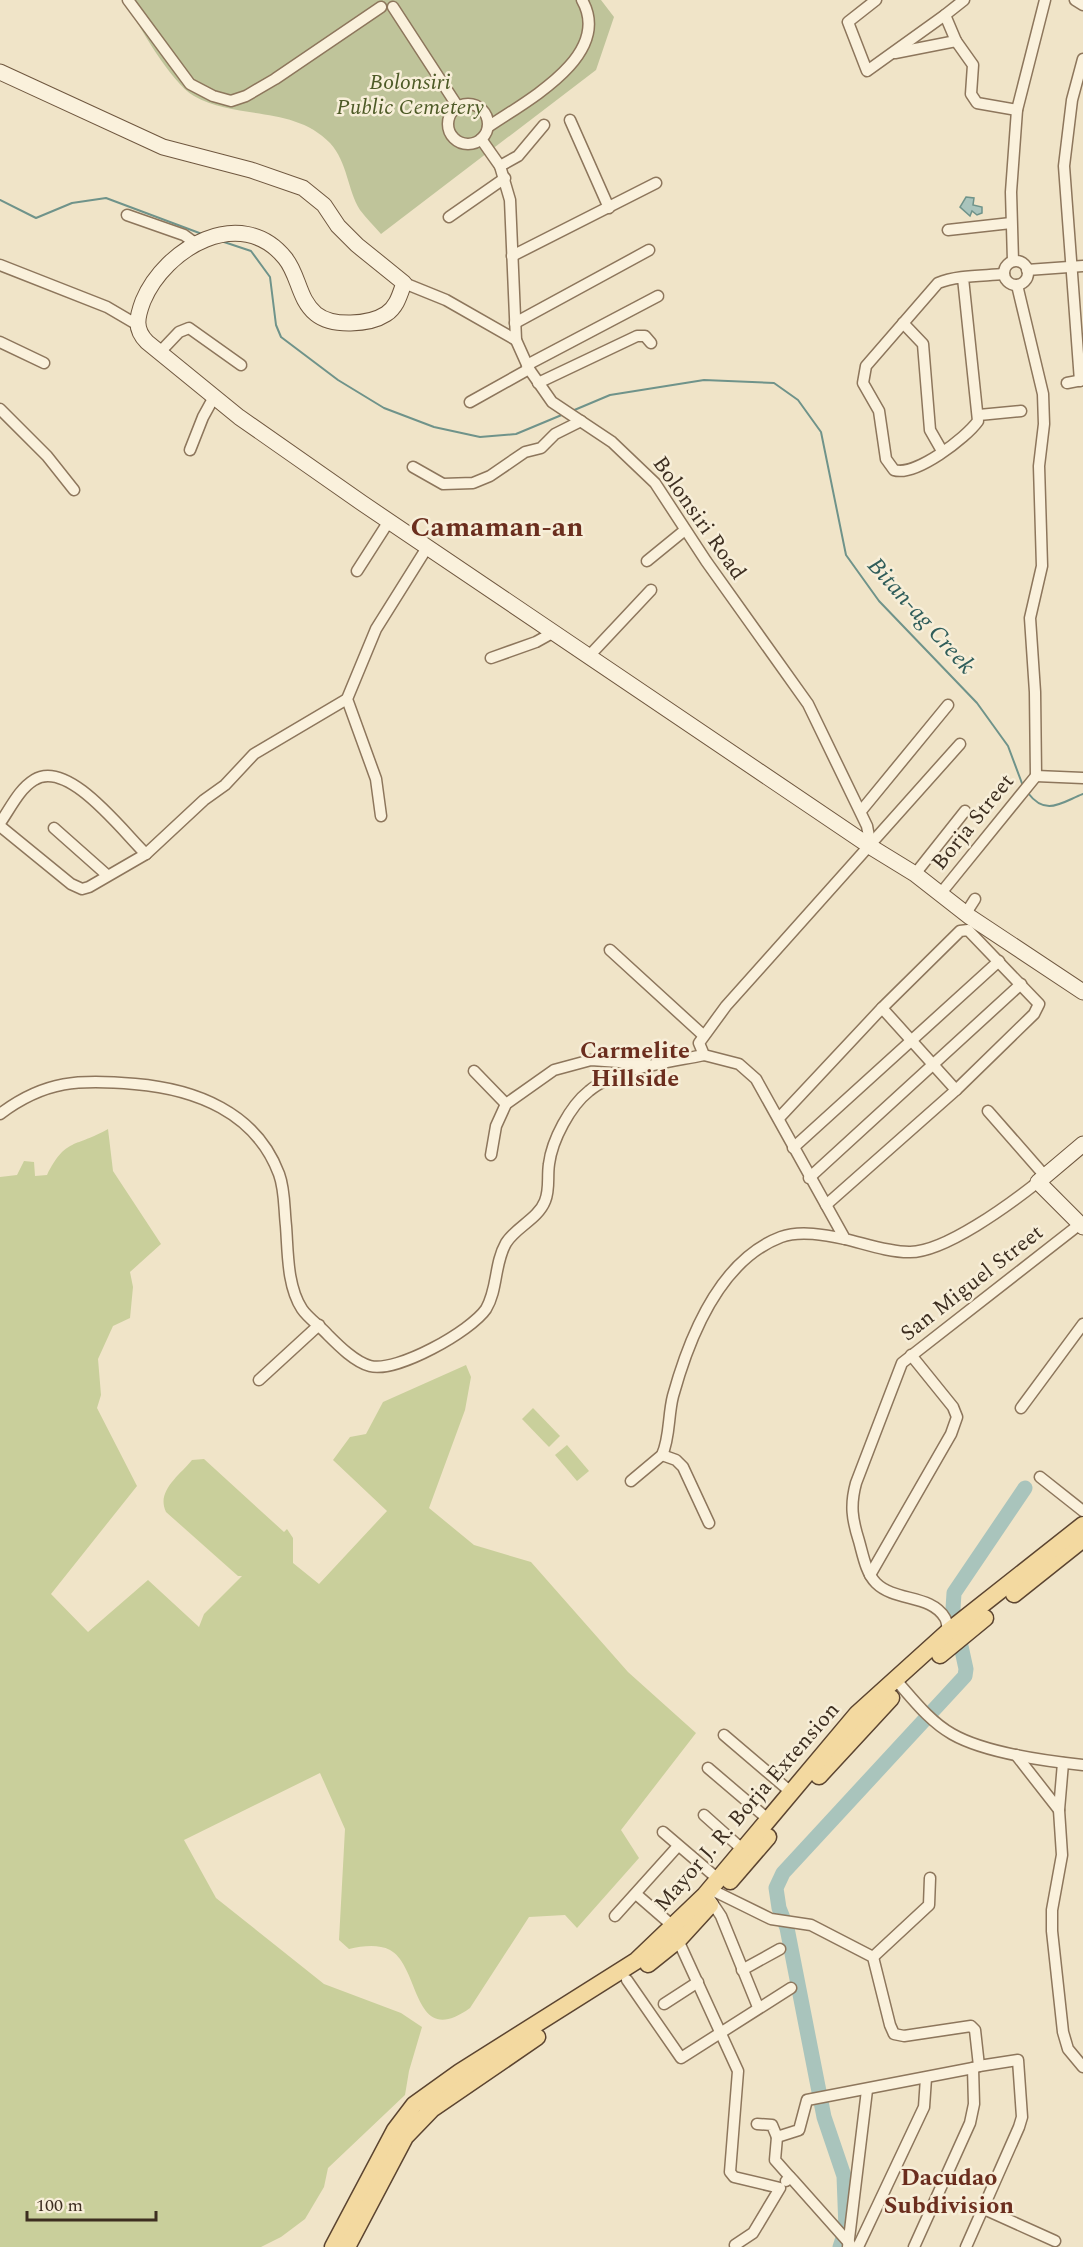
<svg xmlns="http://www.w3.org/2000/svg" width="1083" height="2247" viewBox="0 0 1083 2247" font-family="Spectral,serif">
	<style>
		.green { fill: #c9cf9b }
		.cemetery { fill: #bfc49a }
		.water { fill: #a9c4bc; stroke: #6f938a; stroke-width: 1.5 }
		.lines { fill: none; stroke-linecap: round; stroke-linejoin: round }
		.stream { stroke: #6f938a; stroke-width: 2 }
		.river { stroke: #a9c4bc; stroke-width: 15 }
		.street-casing { stroke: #8d765c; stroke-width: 13 }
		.secondary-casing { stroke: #6f573f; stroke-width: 17 }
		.primary-casing { stroke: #5b4430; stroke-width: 19 }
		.street { stroke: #faf1dc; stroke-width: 10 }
		.secondary { stroke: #faf1dc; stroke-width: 15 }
		.primary { stroke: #f3d9a0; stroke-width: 16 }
		.labels { text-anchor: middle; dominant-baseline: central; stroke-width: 5; stroke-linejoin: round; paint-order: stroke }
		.park-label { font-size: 22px; font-style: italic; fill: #4d5a26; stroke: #f7eed8 }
		.street-label { font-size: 22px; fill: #3d2e20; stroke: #f7eed8 }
		.water-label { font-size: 24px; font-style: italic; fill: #2f5d5a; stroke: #f7eed8 }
		.neighbourhood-label { font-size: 24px; font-weight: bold; fill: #6b2e1e; stroke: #f7eed8 }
		.district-label { font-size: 28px; font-weight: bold; fill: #6b2e1e; stroke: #f7eed8 }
	</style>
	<rect width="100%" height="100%" fill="#f0e4c8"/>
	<g class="green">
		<path d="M108 1129 113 1171 161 1244 130 1272 133 1287 130 1318 113 1326 98 1359 101 1395 97 1408 137 1486 51 1594 88 1632 148 1580 199 1627 204 1614 242 1576H238L166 1512C156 1491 179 1476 192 1460L204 1459 284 1532 287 1529 293 1538V1563L319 1584 387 1511 333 1460 350 1437 366 1434 383 1402 466 1365 471 1377 465 1410 429 1508 474 1545 531 1562 628 1672 696 1733 621 1830 639 1858 577 1928 565 1915 529 1917 470 2008C412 2050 421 1967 390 1950 378 1944 363 1946 349 1949L339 1940 345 1829 320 1773 184 1840 216 1898 324 1984 401 2013 422 2027 409 2071 405 2095 328 2168 324 2187 305 2219 281 2237 261 2247H0V1177L17 1175 24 1161 34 1162 35 1176 47 1175C66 1137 75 1148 108 1129Z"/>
		<polygon points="533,1408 560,1436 549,1447 522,1419"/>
		<polygon points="567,1445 589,1471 577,1481 555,1455"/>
	</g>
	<path class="cemetery" d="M124 0H601L614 17 596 70 381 234C374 226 366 218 360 210 347 189 348 163 330 143 294 105 236 120 194 96 170 82 139 25 124 0Z"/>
	<polygon class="water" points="966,197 974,198 973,205 982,207 982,213 977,215 972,211 970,216 960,207"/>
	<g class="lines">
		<g class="stream">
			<polyline points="0,200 36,218 72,203 106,198 202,234"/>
			<polyline points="224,242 251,251 270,277 276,325 281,337 338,380 384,408 434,427 480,437 516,434 564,414"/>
			<polyline points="572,411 610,395 704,380 774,383 798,400 821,432 846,555 879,601 977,703 1008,746 1023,786"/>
			<path d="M1028 793C1046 817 1062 802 1083 794"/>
		</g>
		<polyline class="river" points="840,2247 846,2229 844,2176 824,2117 787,1928 779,1908 776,1888 783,1873 965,1676 966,1669 953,1609 954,1593 1025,1488"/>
		<defs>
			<g id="street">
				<polyline points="128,0 190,84 213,96 231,101 246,96 275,79 381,7"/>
				<polyline points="876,0 848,22 867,71 945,15"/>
				<polyline points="964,0 945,15 956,41 973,65 971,94 977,103 1017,110"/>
				<polyline points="1075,0 1083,5"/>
				<polyline points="393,7 458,107"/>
				<polyline points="895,53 956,41"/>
				<circle cx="468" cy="124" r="20"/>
				<polyline points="570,120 609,208"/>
				<path d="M488 127C524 102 614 56 582 0"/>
				<polyline points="481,139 500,166 510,200 516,340 529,369 552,402 612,442 655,483 706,561 808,704 867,826 871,847"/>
				<polyline points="500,166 518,156 544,125"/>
				<polyline points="127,215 184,235 195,243"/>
				<polyline points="449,217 505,178"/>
				<polyline points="948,230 1011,223"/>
				<polyline points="512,256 656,183"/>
				<polyline points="1013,261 1011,192 1017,110 1045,0"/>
				<circle cx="1016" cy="273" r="12"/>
				<polyline points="0,265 107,307 136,324"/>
				<polyline points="1027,270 1083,266"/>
				<path d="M963 278 978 421C966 438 915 477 894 470L886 459 879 411 863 383 866 366 938 283C957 275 983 276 1004 274"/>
				<polyline points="404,283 446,300 516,340"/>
				<polyline points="1017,285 1043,394 1044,424 1039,466 1042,566 1030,618 1035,692 1036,776"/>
				<polyline points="515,323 649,250"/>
				<polyline points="903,323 923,344 930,430 942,451"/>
				<polyline points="0,342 44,363"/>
				<polyline points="160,352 179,332 189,328 241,365"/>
				<polyline points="527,365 658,296"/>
				<polyline points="1080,381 1064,166 1072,100 1083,59"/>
				<polyline points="538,383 637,336 645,336 651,343"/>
				<polyline points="1067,383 1083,380"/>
				<polyline points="470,402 529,369"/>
				<polyline points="0,409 47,456 74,490"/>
				<polyline points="979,415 1021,411"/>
				<polyline points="190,450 203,417 214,397"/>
				<polyline points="413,467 443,484 473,483 490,476 525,452 541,448 555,434 581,421"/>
				<polyline points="647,561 685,530"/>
				<polyline points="357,571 389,521"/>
				<polyline points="590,655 651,590"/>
				<polyline points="491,658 536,642 554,632"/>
				<path d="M960 744 726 1006 699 1043 704 1055 739 1064 756 1079 845 1239C866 1244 888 1252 909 1252 944 1253 1010 1204 1038 1182"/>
				<polyline points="1036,776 1083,778"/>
				<polyline points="861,811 948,705"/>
				<polyline points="381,816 376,779 347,699 376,629 428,546"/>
				<path d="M0 823C10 809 19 789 34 780 68 758 123 832 146 854"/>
				<polyline points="0,826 71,884 82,889 89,887 146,854 204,800 225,785 254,754 347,699"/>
				<polyline points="54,828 107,875"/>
				<polyline points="915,874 965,811"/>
				<polyline points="941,893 1036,776"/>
				<polyline points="970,917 968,910 975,899"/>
				<polyline points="610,950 703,1035"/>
				<polyline points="882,1008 956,1090"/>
				<polyline points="474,1071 506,1104"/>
				<polyline points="988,1111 1045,1176"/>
				<path d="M0 1114C45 1080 80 1079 135 1084 195 1089 256 1112 279 1174 285 1190 284 1209 286 1226 288 1252 287 1286 302 1309 308 1318 320 1326 328 1335 339 1346 355 1362 370 1366 397 1373 471 1331 486 1309 498 1289 494 1264 506 1243 516 1227 538 1219 545 1201 550 1189 547 1177 549 1164 552 1140 570 1106 589 1091 616 1068 671 1062 704 1055"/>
				<polyline points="779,1118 882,1008 960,931 968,930 1039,1004 1034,1014 956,1090 826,1205"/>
				<polyline points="793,1148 999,961"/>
				<polyline points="491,1155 496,1126 506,1104 554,1070 591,1060 647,1064"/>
				<polyline points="809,1178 1021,984"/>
				<polyline points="259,1380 319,1325"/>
				<polyline points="1021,1408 1083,1324"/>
				<polyline points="662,1455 676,1460 683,1467 709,1523"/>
				<polyline points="1040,1477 1083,1511"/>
				<path d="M631 1481 662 1455C670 1438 668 1415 673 1396 689 1338 720 1260 781 1237 800 1230 826 1235 845 1239"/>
				<polyline points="870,1575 951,1434 957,1417 953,1407 911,1355"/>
				<path d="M949 1636C947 1630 948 1623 945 1618 931 1594 895 1602 876 1583 866 1573 863 1555 859 1541 852 1519 850 1505 856 1483L902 1363 1080 1224"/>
				<path d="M895 1679C912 1698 929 1721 952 1734 985 1753 1045 1761 1083 1765"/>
				<polyline points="724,1735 792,1793"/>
				<polyline points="1016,1755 1059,1810"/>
				<polyline points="1063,1763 1059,1810 1062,1855 1052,1910 1052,1931 1063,2032 1068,2049 1083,2067"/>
				<polyline points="708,1768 769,1820"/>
				<polyline points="704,1815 742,1849"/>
				<polyline points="663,1832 718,1879"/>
				<polyline points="710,1889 771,1919 811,1925 873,1957 890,2025 894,2034 904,2036 971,2026 975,2030 979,2066 973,2068 974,2104 970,2123 914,2247"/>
				<polyline points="636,1894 674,1927"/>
				<polyline points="709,1898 721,1916 758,2007"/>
				<polyline points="615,1916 678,1846"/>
				<polyline points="678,1940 738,2071 730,2172 734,2177 780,2188 753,2233 735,2245"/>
				<polyline points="873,1957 929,1905 930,1878"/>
				<polyline points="742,1970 780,1949"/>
				<polyline points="627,1980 681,2058 791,1988"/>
				<polyline points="664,2004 698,1982"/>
				<polyline points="757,2124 772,2125 777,2137"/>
				<polyline points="790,2177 775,2160 777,2137 799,2130 807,2100 973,2068"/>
				<polyline points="786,2181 790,2177 793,2180 850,2244"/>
				<polyline points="984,2209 1055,2241"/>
				<polyline points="848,2247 867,2090"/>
				<polyline points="858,2247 924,2107 926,2078"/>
				<polyline points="966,2247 1019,2127 1022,2117 1018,2060 979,2066"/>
			</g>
			<g id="secondary">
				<path d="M0 72 163 147 251 170 303 188 324 205 338 226 357 245 404 283C400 294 397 307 386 314 369 325 332 327 316 314 298 299 299 275 285 258 241 204 165 248 143 301 137 317 134 329 147 342L239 417 362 503 871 847 915 874 970 917 1083 992"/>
				<polyline points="1083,1144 1038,1182 1083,1227"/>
			</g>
			<g id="primary">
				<polyline points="1014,1594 1083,1539"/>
				<polyline points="940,1655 985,1618"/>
				<polyline points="819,1776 891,1698"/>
				<polyline points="730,1881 768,1837"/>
				<polyline points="648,1964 678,1940 710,1905"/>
				<polyline points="333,2247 395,2130 414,2105 460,2072 636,1961 705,1895 857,1714 950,1630 1083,1525"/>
				<polyline points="347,2247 405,2137 432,2109 537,2037"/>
			</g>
		</defs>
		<use href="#street" class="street-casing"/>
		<use href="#secondary" class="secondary-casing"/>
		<use href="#primary" class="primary-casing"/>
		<use href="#street" class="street"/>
		<use href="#secondary" class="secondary"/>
		<use href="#primary" class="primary"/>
	</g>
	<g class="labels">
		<g class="park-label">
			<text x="410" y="82">Bolonsiri<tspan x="410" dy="25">Public Cemetery</tspan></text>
		</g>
		<g class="street-label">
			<text transform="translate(699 518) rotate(55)">Bolonsiri Road</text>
			<text transform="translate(973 822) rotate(-51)">Borja Street</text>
			<text transform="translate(972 1283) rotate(-38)">San Miguel Street</text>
			<text transform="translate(747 1807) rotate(-49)">Mayor J. R. Borja Extension</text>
		</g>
		<g class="water-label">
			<text transform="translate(921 616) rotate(48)">Bitan-ag Creek</text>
		</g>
		<g class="neighbourhood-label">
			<text x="635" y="1051">Carmelite<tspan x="635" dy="28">Hillside</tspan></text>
			<text x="949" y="2178">Dacudao<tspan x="949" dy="28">Subdivision</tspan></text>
		</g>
		<g class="district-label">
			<text x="497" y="527">Camaman-an</text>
		</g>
	</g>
	<path d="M27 2211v9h129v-9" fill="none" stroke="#3d2e20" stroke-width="3"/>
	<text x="36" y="2211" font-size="18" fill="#3d2e20" stroke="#f7eed8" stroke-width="4.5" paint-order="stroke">100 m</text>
</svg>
